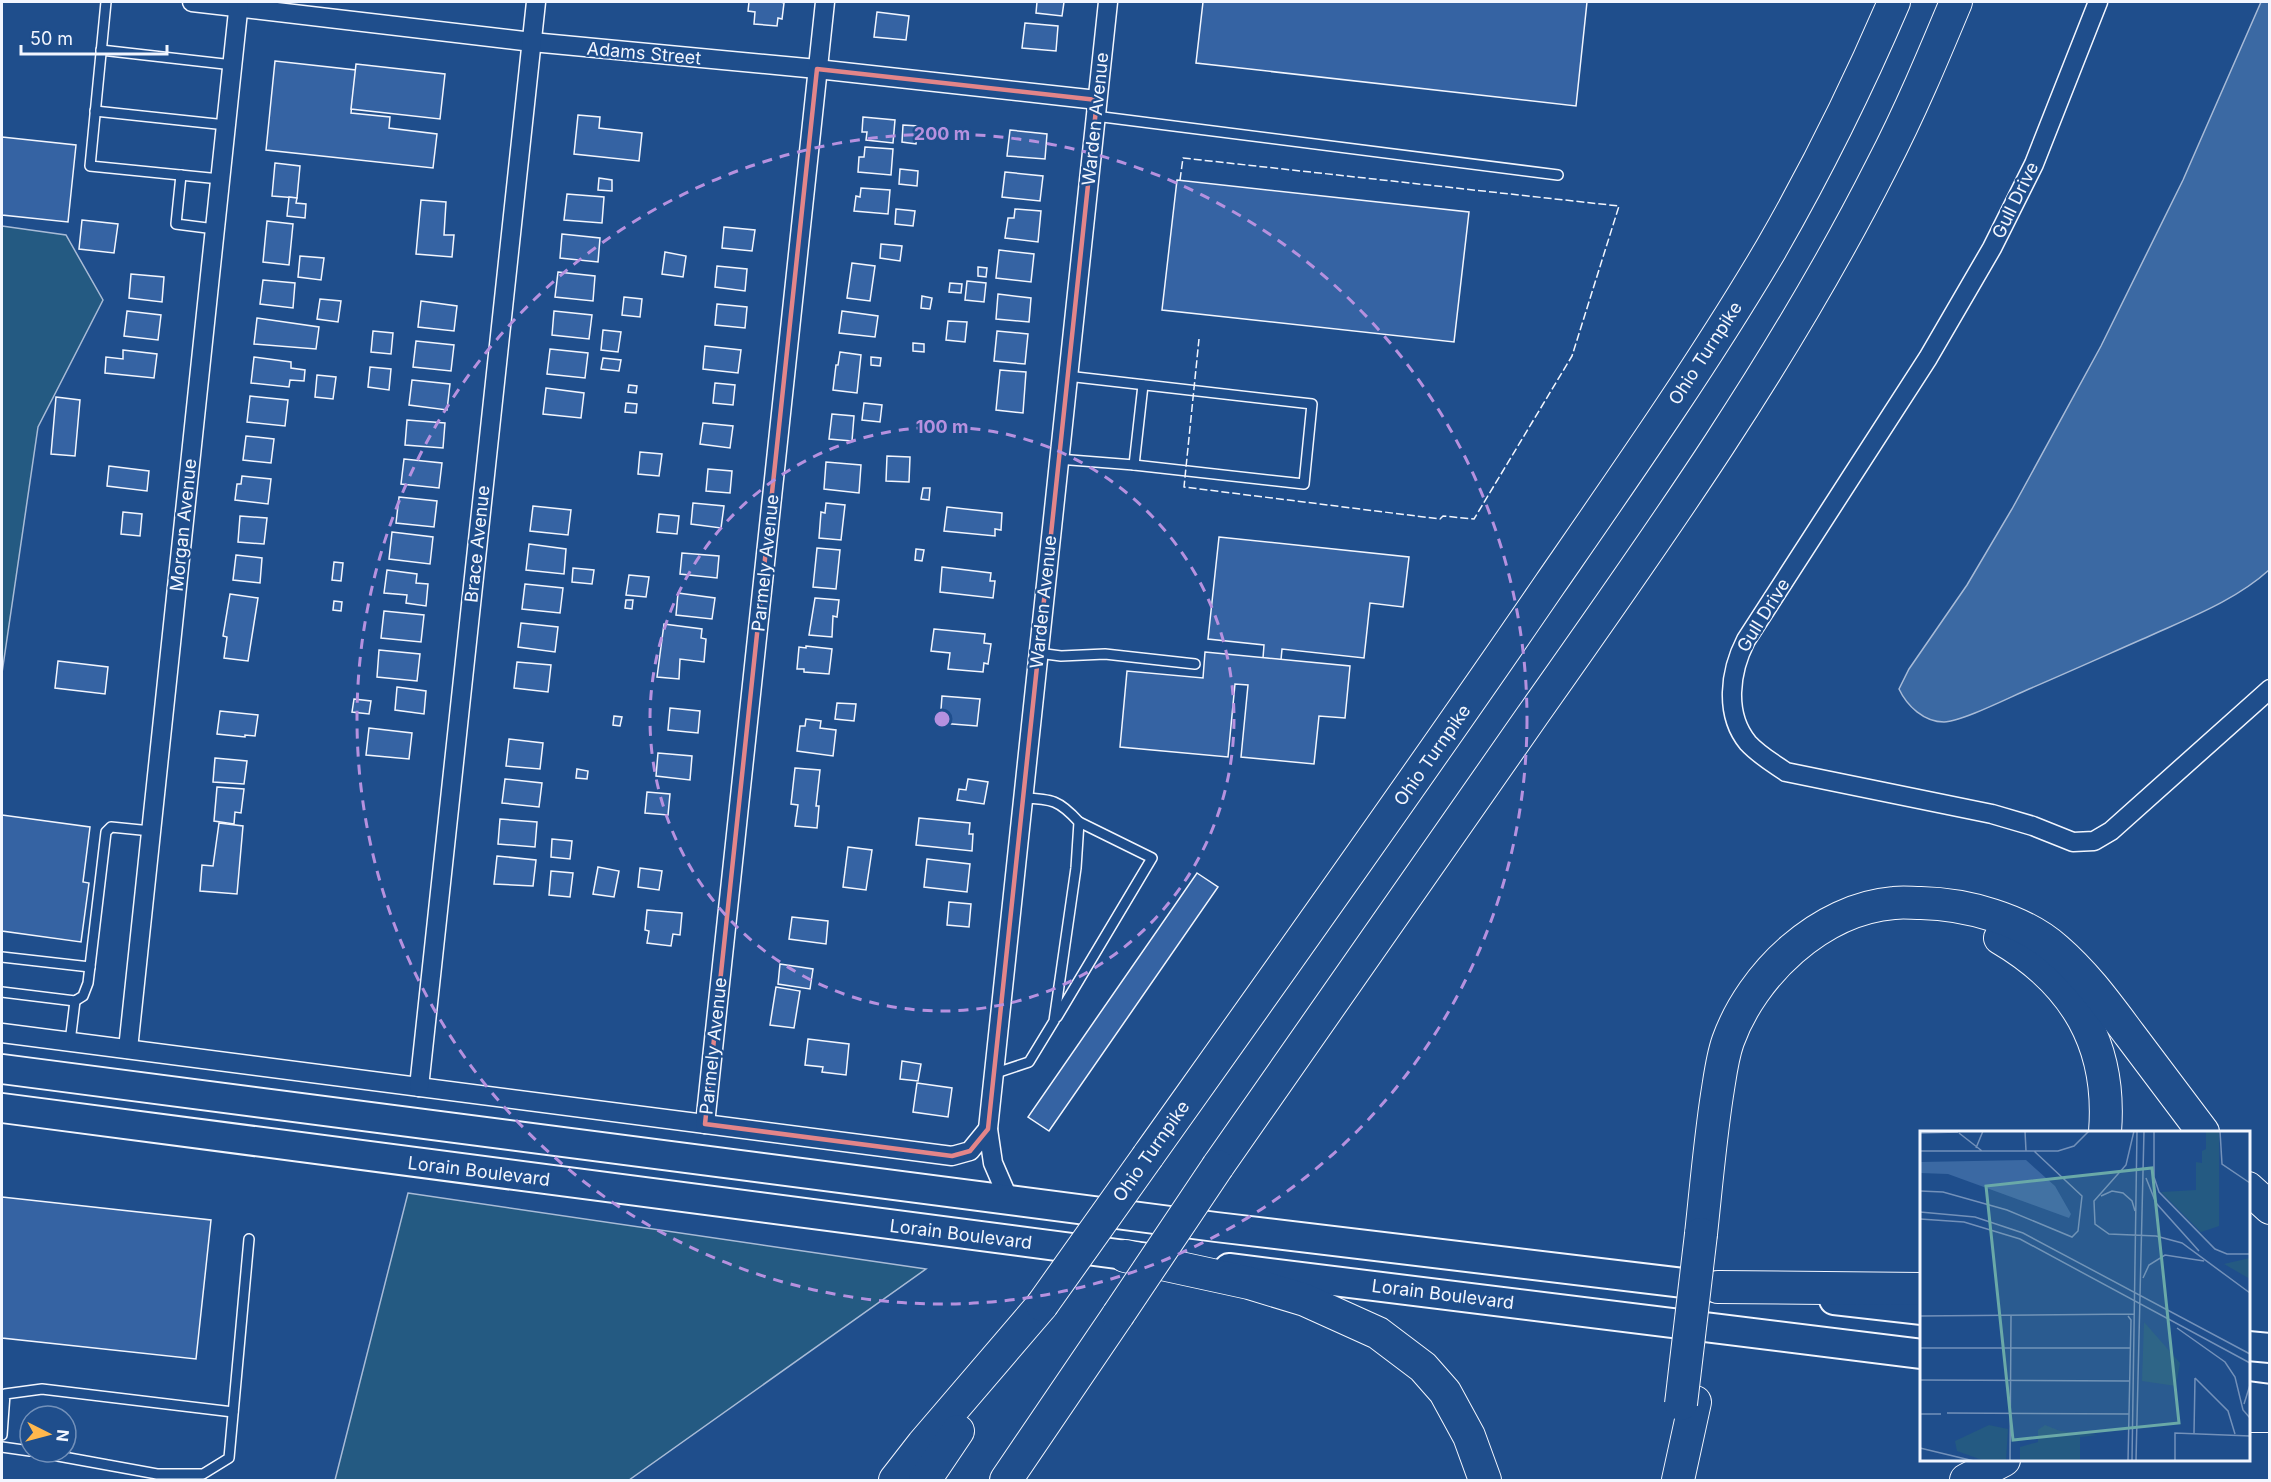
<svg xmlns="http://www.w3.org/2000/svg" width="2271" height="1482" viewBox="0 0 2271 1482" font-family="Inter,sans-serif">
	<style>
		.green { fill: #245a82; stroke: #a8bbd7; stroke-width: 1.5 }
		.water { fill: #3b69a3; stroke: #a8bbd7; stroke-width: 1.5 }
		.building { fill: #3563a3; stroke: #f2f6ff; stroke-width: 1.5 }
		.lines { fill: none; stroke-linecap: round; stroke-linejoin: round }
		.service-casing { stroke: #f2f6ff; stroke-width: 12 }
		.minor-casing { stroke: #f2f6ff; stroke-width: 21 }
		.trunk-casing { stroke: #f2f6ff; stroke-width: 32 }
		.motorway-casing { stroke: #f2f6ff; stroke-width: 34 }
		.service { stroke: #1f4e8c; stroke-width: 9 }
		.minor { stroke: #1f4e8c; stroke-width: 18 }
		.trunk { stroke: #1f4e8c; stroke-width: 28 }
		.motorway { stroke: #1f4e8c; stroke-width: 32 }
		.motorway-bridge-casing { stroke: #f2f6ff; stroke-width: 34; stroke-linecap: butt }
		.motorway-bridge { stroke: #1f4e8c; stroke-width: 32 }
		.fence { stroke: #f2f6ff; stroke-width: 1.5; stroke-dasharray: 8 3; stroke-linecap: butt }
		.marked { fill: none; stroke: #e38589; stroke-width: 4.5; stroke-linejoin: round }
		.ring { fill: none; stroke: #b691df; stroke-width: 3; stroke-dasharray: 10 8 }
		.labels { text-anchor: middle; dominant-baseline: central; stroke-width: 4.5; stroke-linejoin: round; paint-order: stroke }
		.street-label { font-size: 18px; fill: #f2f6ff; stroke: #1f4e8c }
		.inset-road { fill: none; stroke: #7391ba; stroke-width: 1.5 }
		.view { fill: #6aa9a8; fill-opacity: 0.15; stroke: #6aa9a8; stroke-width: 3 }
		.inset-edge { fill: none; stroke: #f2f6ff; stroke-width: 3 }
		.centre { fill: #b691df; stroke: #1f4e8c; stroke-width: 3 }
		.ring-label { font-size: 18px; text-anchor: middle; font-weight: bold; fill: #b691df; stroke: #1f4e8c; stroke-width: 4.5; stroke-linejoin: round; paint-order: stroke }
	</style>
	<rect width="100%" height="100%" fill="#1f4e8c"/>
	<g class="green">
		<polygon points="2,226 66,235 103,300 38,427 2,673"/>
		<polygon points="408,1193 926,1269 629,1480 335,1480"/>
	</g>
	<path class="water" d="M2261 2H2270L2269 570C2237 599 2194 616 2154 634 2113 652 2071 671 2029 689 2010 697 1963 721 1944 722 1924 722 1907 706 1899 689L1909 669 1967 585 2012 509 2101 346 2183 180Z"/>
	<g class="building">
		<polygon points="749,2 781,2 784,3 782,19 778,18 777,26 754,24 755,12 748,11"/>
		<polygon points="1033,2 1064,2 1062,16 1036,13 1037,2"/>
		<polygon points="1203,2 1587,2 1576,106 1196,63"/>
		<polygon points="877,12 909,16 906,40 874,37"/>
		<polygon points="1025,23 1058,26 1056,51 1022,48"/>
		<polygon points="275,61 356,70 351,113 390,117 389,128 437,134 433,168 266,150"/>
		<polygon points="356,64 445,74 440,119 351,109"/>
		<polygon points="578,115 600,117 599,128 642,133 639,161 574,154"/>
		<polygon points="863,117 895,120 893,143 866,140 867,132 862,132"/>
		<polygon points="903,125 918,126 916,144 902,142"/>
		<polygon points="1010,130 1047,134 1045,159 1007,156"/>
		<polygon points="2,137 76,145 68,222 2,215"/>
		<polygon points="865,147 893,149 891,175 858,172 859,157 864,157"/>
		<polygon points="275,163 300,166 297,198 272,196"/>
		<polygon points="900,169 918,171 917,186 899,184"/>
		<polygon points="1005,172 1043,176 1040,201 1002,197"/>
		<polygon points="599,178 612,180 612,191 598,190"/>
		<polygon points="1177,180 1469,212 1454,342 1162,310"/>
		<polygon points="861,188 890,190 888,214 854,211 856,196 860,197"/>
		<polygon points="567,194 604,197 602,223 564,220"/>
		<polygon points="289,197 297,198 296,203 306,204 305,218 287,216"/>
		<polygon points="421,200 446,202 444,235 454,235 452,257 416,254"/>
		<polygon points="896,209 915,211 913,226 895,224"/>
		<polygon points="1015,209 1041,211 1038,242 1005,238 1008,218 1014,218"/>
		<polygon points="82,220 118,224 114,253 79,249"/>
		<polygon points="267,221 293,224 289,265 263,262"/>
		<polygon points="724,227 755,230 752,251 722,248"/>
		<polygon points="562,234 600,238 598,262 560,258"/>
		<polygon points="881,244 902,246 900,261 880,258"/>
		<polygon points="999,250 1034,254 1031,282 996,278"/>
		<polygon points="665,252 686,256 683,277 662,274"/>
		<polygon points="300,256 324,258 321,280 298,277"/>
		<polygon points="852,263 875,266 870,301 847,298"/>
		<polygon points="717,266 747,269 745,291 715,287"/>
		<polygon points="978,267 987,268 986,277 978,276"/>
		<polygon points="558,272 595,276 593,301 555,297"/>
		<polygon points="131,274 164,277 162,302 129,298"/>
		<polygon points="263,280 295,283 293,308 260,304"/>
		<polygon points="967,281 986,283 984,302 965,300"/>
		<polygon points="950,283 962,284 961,293 949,292"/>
		<polygon points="998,294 1031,298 1029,322 996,319"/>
		<polygon points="922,296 932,298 930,309 921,308"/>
		<polygon points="624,297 642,299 640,317 622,315"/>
		<polygon points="320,299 341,301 338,322 317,319"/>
		<polygon points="421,301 457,306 454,331 418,327"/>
		<polygon points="717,304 747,307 745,328 715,325"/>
		<polygon points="127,311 161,315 158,340 124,336"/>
		<polygon points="554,311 592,315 589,339 552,335"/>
		<polygon points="842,311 878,316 875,337 839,333"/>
		<polygon points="257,318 319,327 316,349 254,344"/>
		<polygon points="948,321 967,322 965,342 946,340"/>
		<polygon points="603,330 621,332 618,352 601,350"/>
		<polygon points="373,331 393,333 391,354 371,352"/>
		<polygon points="997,331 1028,334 1025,364 994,361"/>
		<polygon points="416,341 454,345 451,371 413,367"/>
		<polygon points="913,343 924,344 924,352 913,351"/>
		<polygon points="705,346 741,350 738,373 703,369"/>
		<polygon points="550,349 588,353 585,378 547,374"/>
		<polygon points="123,350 157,354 154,378 105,373 106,357 123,359"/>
		<polygon points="840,352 861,355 857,393 833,390 836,365 838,365"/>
		<polygon points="254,357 291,362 291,368 305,370 304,381 290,380 289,387 251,383"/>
		<polygon points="871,357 881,358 880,366 871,365"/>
		<polygon points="603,358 621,360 619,371 601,369"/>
		<polygon points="370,367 391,369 389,390 368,387"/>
		<polygon points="1000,370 1026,372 1023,413 996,410"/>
		<polygon points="317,375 336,377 333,399 315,397"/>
		<polygon points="412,380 450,384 447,410 409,405"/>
		<polygon points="715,383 735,385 733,405 713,403"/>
		<polygon points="629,385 637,386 636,393 628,392"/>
		<polygon points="546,388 584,393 581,418 543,414"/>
		<polygon points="250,396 288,400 285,426 247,422"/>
		<polygon points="56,397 80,400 75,456 51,454"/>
		<polygon points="626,403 637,404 636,413 625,412"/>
		<polygon points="864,403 882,405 880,422 862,420"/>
		<polygon points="832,414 854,416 852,441 829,439"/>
		<polygon points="407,420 445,423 443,448 405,445"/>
		<polygon points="703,423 733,426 730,448 700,444"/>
		<polygon points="246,436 274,439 271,463 243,460"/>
		<polygon points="640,452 662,454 659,476 638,474"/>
		<polygon points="887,456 910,457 909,482 886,481"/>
		<polygon points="404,459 442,463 439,488 401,484"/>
		<polygon points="826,462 861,465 859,493 824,489"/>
		<polygon points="109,466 149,471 147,491 107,486"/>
		<polygon points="708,469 732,471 730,493 706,491"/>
		<polygon points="242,476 271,479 268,504 235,500 237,484 241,484"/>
		<polygon points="923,488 930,488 929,500 921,499"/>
		<polygon points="399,497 437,501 434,527 396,523"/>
		<polygon points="693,503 724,506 721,528 691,524"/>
		<polygon points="826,503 845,505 841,540 819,538 821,512 825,513"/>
		<polygon points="533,506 571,510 568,535 530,531"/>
		<polygon points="947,507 1002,513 1001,530 995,529 995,536 944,531"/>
		<polygon points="123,512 142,514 140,536 121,534"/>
		<polygon points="659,514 679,516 677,534 657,532"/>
		<polygon points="240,516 267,518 264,544 238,542"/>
		<polygon points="392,532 433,537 430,564 389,559"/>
		<polygon points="1219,537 1409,557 1403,607 1370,603 1364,658 1282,649 1281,660 1263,658 1264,645 1208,639"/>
		<polygon points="529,544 566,549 564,574 526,570"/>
		<polygon points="817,548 840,550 836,589 813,587"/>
		<polygon points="916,549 924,550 922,561 915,560"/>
		<polygon points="682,553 719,556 717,578 680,574"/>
		<polygon points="236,555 262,558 260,583 233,580"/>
		<polygon points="334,562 343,563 341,581 332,580"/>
		<polygon points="942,567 991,573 990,581 995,581 993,598 940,592"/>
		<polygon points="573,568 594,570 592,584 572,582"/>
		<polygon points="387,570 417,574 416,583 428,584 426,606 406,603 407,595 384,593"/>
		<polygon points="629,575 649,577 646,597 626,595"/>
		<polygon points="525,584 563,588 560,613 522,609"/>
		<polygon points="678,593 715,598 712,619 676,615"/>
		<polygon points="230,594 258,598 248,661 224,658 227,637 223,636"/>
		<polygon points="815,598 839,600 837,617 833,616 832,637 809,635"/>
		<polygon points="626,600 633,600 632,609 625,608"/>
		<polygon points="334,601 342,602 341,611 333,610"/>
		<polygon points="384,611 424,615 421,642 381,638"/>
		<polygon points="521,623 558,627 555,652 518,647"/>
		<polygon points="664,624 702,629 701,638 706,639 704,662 680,659 679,679 657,677"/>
		<polygon points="934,629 985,634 984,643 991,644 988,664 984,663 983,672 948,669 950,653 931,651"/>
		<polygon points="806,646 832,649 829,674 804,672 804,669 797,669 799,647 806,648"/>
		<polygon points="379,650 420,654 417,681 377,677"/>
		<polygon points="1205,652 1350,666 1345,718 1319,716 1314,764 1241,757 1248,685 1235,684 1228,757 1120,747 1127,671 1203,678"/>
		<polygon points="58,661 108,667 105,694 55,688"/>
		<polygon points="517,662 551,665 548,692 514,688"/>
		<polygon points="397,687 426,691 424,714 395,710"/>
		<polygon points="942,696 980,699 977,726 940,723"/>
		<polygon points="354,699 371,701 369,714 352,712"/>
		<polygon points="837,703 856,704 854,721 835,719"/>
		<polygon points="670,708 700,711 698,733 668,730"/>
		<polygon points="220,711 258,715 255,736 245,735 245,737 217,734"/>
		<polygon points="614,716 622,717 620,726 613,725"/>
		<polygon points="806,719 821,721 820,728 836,730 833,756 797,751 800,726 805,726"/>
		<polygon points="369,728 412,733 409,759 366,755"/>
		<polygon points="509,739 543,743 540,769 506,766"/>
		<polygon points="658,753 692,756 690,780 656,776"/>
		<polygon points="215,758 247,761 244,784 213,782"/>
		<polygon points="795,768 820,770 816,806 819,806 817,828 795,826 798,805 791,804"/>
		<polygon points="577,769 588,771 587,779 576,778"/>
		<polygon points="505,779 542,783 539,807 502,803"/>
		<polygon points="968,779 988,782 984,804 957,800 959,789 966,790"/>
		<polygon points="217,787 244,789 241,813 235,812 234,824 214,821"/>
		<polygon points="647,792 670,794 668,815 645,813"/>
		<polygon points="2,815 90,827 83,882 89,883 81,942 2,931"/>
		<polygon points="919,818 970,823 969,834 973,834 972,851 916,845"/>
		<polygon points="500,819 537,822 535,847 498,844"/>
		<polygon points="219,823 243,826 237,894 200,891 202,865 213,866"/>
		<polygon points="552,839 572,841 570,859 551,857"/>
		<polygon points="848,847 872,850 866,890 843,887"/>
		<polygon points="497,856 536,860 533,886 494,884"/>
		<polygon points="927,859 970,864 967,892 924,887"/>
		<polygon points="598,867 619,871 614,897 593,894"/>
		<polygon points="640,868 662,871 659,890 638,887"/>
		<polygon points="551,871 573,873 570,897 549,895"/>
		<polygon points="1197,873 1218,887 1049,1131 1028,1117"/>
		<polygon points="949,902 971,904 969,927 947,925"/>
		<polygon points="647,910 682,913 680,935 673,934 671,946 647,943 649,931 645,930"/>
		<polygon points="792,917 828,921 826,944 789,939"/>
		<polygon points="780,964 813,969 810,989 778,984"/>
		<polygon points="776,987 800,991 794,1028 770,1025"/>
		<polygon points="808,1039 849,1044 846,1075 822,1072 823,1067 805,1065"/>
		<polygon points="902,1061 921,1064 918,1081 900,1079"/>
		<polygon points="917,1083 952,1088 948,1117 913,1112"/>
		<polygon points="2,1197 211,1220 196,1359 2,1338"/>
	</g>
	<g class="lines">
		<defs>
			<g id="service">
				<polyline points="106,2 90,166 220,179"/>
				<polyline points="101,50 233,65"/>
				<polyline points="95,111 226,125"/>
				<polyline points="1095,116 1558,175"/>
				<polyline points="181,175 176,224 215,229"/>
				<polyline points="1058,459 1134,465 1304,484 1312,404 1067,376"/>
				<polyline points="1134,465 1143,385"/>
				<polyline points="1038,653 1061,656 1105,654 1195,664"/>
				<polyline points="2,957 90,967"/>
				<polyline points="2,992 75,1001 83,996 88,983 106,832 111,827 151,831"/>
				<polyline points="1057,1017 1152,858 1079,822"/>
				<polyline points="70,1042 75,1001"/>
				<path d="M993 1074 1029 1062 1054 1021 1076 868 1079 822C1059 800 1052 799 1023 798"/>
				<polyline points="2,1435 5,1394 42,1389 233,1412"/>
				<polyline points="2,1447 30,1451"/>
				<polyline points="36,1452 157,1474 203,1474 229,1458 249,1239"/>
			</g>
			<g id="minor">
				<polyline points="192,2 532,42 817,69 1097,100"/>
				<path d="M2098 2 2034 164 1992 248 1928 358 1746 640C1730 671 1724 714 1748 743 1759 755 1773 763 1786 772L1992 814 2033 826 2073 842 2094 841 2111 831 2270 689"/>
				<polyline points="2,1033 952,1156 970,1151 988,1129"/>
				<polyline points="128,1049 239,2"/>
				<polyline points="419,1087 536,2"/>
				<polyline points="705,1124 825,2"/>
				<polyline points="1009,1200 993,1163 988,1129 1108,2"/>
			</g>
			<g id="trunk">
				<polyline points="2,1069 1216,1227 1717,1287"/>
				<polyline points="2,1108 1148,1258"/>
				<polyline points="1229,1268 1922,1354"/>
				<polyline points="1834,1300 1922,1310"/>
				<polyline points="2248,1346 2270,1348"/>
				<polyline points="2248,1396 2270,1399"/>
			</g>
			<g id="motorway">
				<path d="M2000 938C2075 982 2112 1045 2105 1132"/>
				<path d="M1148 1156C1283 966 1418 777 1550 584 1626 474 1703 364 1771 249 1817 169 1858 86 1894 2"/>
				<path d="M1218 1166C1322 1016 1427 866 1532 716 1657 539 1784 360 1882 166 1910 112 1933 57 1956 2"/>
				<polyline points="2248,1188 2270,1208"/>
				<path d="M1701 1234C1706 1188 1710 1141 1717 1095 1720 1077 1722 1058 1728 1041 1752 974 1820 909 1894 903 1903 902 1912 903 1921 903 1966 904 2022 919 2056 949 2086 975 2106 1003 2130 1035 2154 1067 2179 1100 2203 1132"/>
				<polyline points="1125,1256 1249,1283 1305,1300 1378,1333 1423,1367 1445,1392 1469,1436 1485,1480"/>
				<polyline points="1718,1287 1922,1289"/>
				<polyline points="2248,1416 2270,1416"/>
				<polyline points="895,1480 923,1444 1042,1305"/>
				<polyline points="925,1480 958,1431"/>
				<polyline points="1006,1480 1118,1315"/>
				<polyline points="1678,1480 1695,1402"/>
				<polyline points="1966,1480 2004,1460"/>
			</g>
		</defs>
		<use href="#service" class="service-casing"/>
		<use href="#minor" class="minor-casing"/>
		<use href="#trunk" class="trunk-casing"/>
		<use href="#motorway" class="motorway-casing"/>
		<use href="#service" class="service"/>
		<use href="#minor" class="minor"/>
		<use href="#trunk" class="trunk"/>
		<use href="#motorway" class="motorway"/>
		<defs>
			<g id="motorway-bridge">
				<polyline points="1042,1305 1148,1156"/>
				<polyline points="1118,1315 1218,1166"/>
				<polyline points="1681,1404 1701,1234"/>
			</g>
		</defs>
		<use href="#motorway-bridge" class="motorway-bridge-casing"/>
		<use href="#motorway-bridge" class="motorway-bridge"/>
		<polyline class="fence" points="1180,180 1183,158 1619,206 1572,356 1474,519 1443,516 1440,519 1184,487 1199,339"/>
	</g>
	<path class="marked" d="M817 69 1097 100 988 1129 970 1151 952 1156 705 1124Z"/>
	<g class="ring">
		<circle cx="942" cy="719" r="292"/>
		<circle cx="942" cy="719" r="585"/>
	</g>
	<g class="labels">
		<g class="street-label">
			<text transform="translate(644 53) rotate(5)">Adams Street</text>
			<text transform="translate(1095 119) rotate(-84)">Warden Avenue</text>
			<text transform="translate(2015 200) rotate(-64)">Gull Drive</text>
			<text transform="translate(1705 353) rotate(-57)">Ohio Turnpike</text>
			<text transform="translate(183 525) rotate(-84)">Morgan Avenue</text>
			<text transform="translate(477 544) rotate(-84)">Brace Avenue</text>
			<text transform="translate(765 563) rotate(-84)">Parmely Avenue</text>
			<text transform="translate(1043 602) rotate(-84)">Warden Avenue</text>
			<text transform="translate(1763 615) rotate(-58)">Gull Drive</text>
			<text transform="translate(1432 755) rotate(-55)">Ohio Turnpike</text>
			<text transform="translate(713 1046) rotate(-84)">Parmely Avenue</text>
			<text transform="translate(1151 1151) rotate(-55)">Ohio Turnpike</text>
			<text transform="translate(479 1171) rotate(7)">Lorain Boulevard</text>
			<text transform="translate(961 1234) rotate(7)">Lorain Boulevard</text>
			<text transform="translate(1443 1294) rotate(7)">Lorain Boulevard</text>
		</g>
	</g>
	<g transform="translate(1920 1131)">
		<rect width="330" height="330" fill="#1f4e8c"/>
		<path d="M286 0H299V95L281 101 241 61 276 59V31L282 32V20L286 18ZM330 127V148L304 133ZM224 191 260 232 256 255 222 250ZM69 294 88 298 86 330H65L37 320 35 310ZM125 294 140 300 178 304 160 306V330H100V316L118 311V299Z" fill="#245a82"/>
		<path d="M106 29 135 55 151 83 149 87 28 43 0 42 1 31Z" fill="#3b69a3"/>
		<path class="inset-road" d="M105 0 106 20M214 0 206 34 174 70 175 93 189 103 236 105 262 112 330 162M234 0V46L239 61 295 118 307 123H330M300 0 302 33 330 52M0 2 38 1M39 2 62 20M56 17 63 0M0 20H138L154 15 169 0M226 47 236 72 279 120M0 60 23 61 87 79 152 106 158 100 162 65 114 20M181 65 192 60 203 62 212 70 215 80M0 81 55 86 103 102 330 223M0 88 44 91 100 108 330 232M223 147 229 134 245 124 284 130M0 185 214 183M257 197 305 231 315 246 323 279 330 287M0 217H211M275 247 308 280 315 303M0 249 210 250M324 273 330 254M27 282 209 283M0 283H21M274 302 275 247M0 317 54 330M90 330 91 185M208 330 211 189 208 185M212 330 217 0M216 330 224 0M255 330V302L330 305"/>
		<path class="view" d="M232 37 259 292 93 309 66 55Z"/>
		<rect width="330" height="330" class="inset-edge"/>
	</g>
	<circle cx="942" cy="719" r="9" class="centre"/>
	<g class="ring-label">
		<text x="942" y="140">200 m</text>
		<text x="942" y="433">100 m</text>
	</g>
	<rect width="2271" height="1482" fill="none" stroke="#f2f6ff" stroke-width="6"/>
	<g transform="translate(48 1434) rotate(96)"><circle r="28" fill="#1f4e8c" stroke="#7391ba" stroke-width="1.5"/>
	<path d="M0-4.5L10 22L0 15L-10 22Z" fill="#ffb74d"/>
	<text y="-9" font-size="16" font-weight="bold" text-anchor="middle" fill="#f2f6ff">N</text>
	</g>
	<path d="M21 45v9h146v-9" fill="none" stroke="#f2f6ff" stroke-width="3"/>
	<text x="30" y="45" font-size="18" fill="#f2f6ff" stroke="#1f4e8c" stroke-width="4.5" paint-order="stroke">50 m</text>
</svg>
